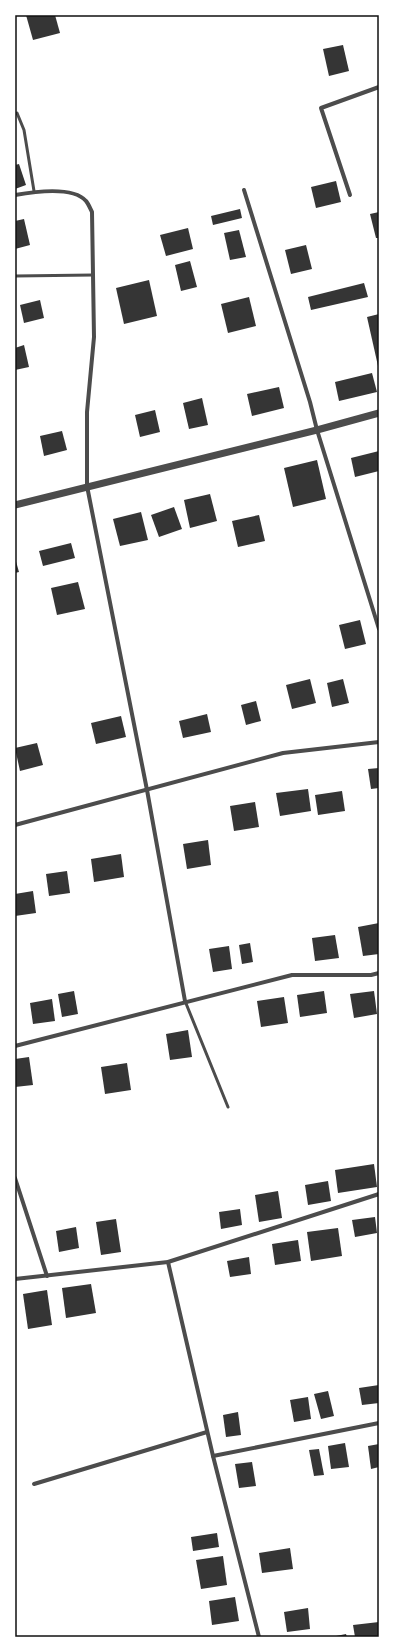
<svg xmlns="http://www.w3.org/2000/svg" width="394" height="1652" viewBox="0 0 394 1652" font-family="'Exo 2',sans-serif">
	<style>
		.building { fill: #353535 }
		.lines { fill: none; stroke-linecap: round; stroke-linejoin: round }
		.service { stroke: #4c4c4c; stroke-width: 3 }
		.minor { stroke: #4c4c4c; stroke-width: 4 }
		.tertiary { stroke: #4c4c4c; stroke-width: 7 }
		.neatline { fill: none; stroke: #111; stroke-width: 1.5 }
	</style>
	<rect width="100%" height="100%" fill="#fff"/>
	<g class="building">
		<polygon points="26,15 55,15 60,33 33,40"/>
		<polygon points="343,45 349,71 329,76 323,49"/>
		<polygon points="19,164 26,185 15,189 15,165"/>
		<polygon points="336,181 341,202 316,208 311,187"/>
		<polygon points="240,209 242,218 213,225 211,216"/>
		<polygon points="379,212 379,238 376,238 370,214"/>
		<polygon points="24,219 30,245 15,249 15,221"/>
		<polygon points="188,228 193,249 166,256 160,235"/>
		<polygon points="239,230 246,257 230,260 224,233"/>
		<polygon points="306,245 312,269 291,274 285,250"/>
		<polygon points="190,261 197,287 181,291 175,265"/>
		<polygon points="149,280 157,316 124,324 116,288"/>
		<polygon points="364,283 368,297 311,310 308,297"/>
		<polygon points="249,297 256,326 228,333 221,304"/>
		<polygon points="40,300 44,318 24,323 20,305"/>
		<polygon points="379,314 379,366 378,366 367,317"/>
		<polygon points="24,345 29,367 15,370 15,348"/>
		<polygon points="372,373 377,392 339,401 335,382"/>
		<polygon points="279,387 284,408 252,416 247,394"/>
		<polygon points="202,398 208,425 189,429 183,403"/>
		<polygon points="155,410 160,432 140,437 135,415"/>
		<polygon points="62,431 67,450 44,456 40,436"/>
		<polygon points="379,451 379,471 355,477 351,458"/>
		<polygon points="317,460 326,499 293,507 284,468"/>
		<polygon points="210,494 217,521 190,528 184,500"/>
		<polygon points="174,507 182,529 159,537 151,515"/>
		<polygon points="141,512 148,540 120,546 113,519"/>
		<polygon points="259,515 265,541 238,547 232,521"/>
		<polygon points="71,543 75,558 43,566 39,551"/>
		<polygon points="15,558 19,572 15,573"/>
		<polygon points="78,582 85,609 57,615 51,588"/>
		<polygon points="360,620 366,644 345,649 339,625"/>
		<polygon points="310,679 316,703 292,709 286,685"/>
		<polygon points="343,679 349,703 332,707 327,683"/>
		<polygon points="256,701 261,721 246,725 241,705"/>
		<polygon points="207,714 211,732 183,738 179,721"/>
		<polygon points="121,716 126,737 96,744 91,723"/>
		<polygon points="37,743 43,765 20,771 15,748"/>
		<polygon points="379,768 379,788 371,789 368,769"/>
		<polygon points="308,789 311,811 280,816 276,793"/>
		<polygon points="342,791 345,811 318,815 315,795"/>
		<polygon points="255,802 259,827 234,831 230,806"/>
		<polygon points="208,840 211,865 187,869 183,844"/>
		<polygon points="121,854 124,877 94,882 91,859"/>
		<polygon points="67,871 70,893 49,896 46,874"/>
		<polygon points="33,891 36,913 15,916 15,894"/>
		<polygon points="379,923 379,954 363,956 358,927"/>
		<polygon points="335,935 339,958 315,961 312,938"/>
		<polygon points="250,943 253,962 242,964 239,945"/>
		<polygon points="229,946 232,969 213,972 209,949"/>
		<polygon points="74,991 78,1014 62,1017 58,994"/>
		<polygon points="324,991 327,1013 300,1017 297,995"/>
		<polygon points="374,991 377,1014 354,1018 350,994"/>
		<polygon points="284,997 288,1023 261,1027 257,1001"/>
		<polygon points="52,999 55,1021 33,1024 30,1003"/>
		<polygon points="188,1030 192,1057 170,1060 166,1034"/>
		<polygon points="29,1057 33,1085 15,1087 15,1059"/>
		<polygon points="127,1063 131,1090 105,1094 101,1067"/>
		<polygon points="374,1164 377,1187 338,1193 335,1170"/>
		<polygon points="328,1181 331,1201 308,1205 305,1185"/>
		<polygon points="278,1191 282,1218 259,1222 255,1195"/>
		<polygon points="240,1209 242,1225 221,1229 219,1212"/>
		<polygon points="375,1217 377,1233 355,1237 352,1220"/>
		<polygon points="116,1219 121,1252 101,1255 96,1222"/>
		<polygon points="76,1227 79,1248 59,1252 56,1231"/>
		<polygon points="338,1228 342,1256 311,1261 307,1232"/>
		<polygon points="298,1240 301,1261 275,1265 272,1244"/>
		<polygon points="249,1257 251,1274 230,1277 227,1261"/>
		<polygon points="91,1284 96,1313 66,1318 62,1288"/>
		<polygon points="47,1290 52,1325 28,1329 23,1294"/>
		<polygon points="379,1385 379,1403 362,1405 359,1388"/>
		<polygon points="328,1391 334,1416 321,1419 314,1394"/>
		<polygon points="308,1397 311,1419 294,1422 290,1400"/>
		<polygon points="238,1412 241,1435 226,1437 223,1415"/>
		<polygon points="345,1443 349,1467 331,1469 328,1446"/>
		<polygon points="379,1444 379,1467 371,1469 368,1446"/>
		<polygon points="319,1449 324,1475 314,1476 309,1450"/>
		<polygon points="252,1462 256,1486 239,1488 235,1464"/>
		<polygon points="217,1533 219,1547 193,1551 191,1537"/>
		<polygon points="290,1548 293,1569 262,1573 259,1553"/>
		<polygon points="223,1556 227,1585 201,1589 196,1560"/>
		<polygon points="235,1597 239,1621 212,1625 209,1601"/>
		<polygon points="308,1608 310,1629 287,1632 284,1612"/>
		<polygon points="379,1622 379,1637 355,1637 353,1625"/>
		<polygon points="346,1634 347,1637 336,1637 336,1636"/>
	</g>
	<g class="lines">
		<g class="service">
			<polyline points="15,114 17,113 24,130 34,191"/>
			<polyline points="15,276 93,275"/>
			<polyline points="185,1001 228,1107"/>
		</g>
		<g class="minor">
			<polyline points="244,190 310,402 317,430 379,629"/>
			<path d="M15 195C32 192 73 186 86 201 88 203 90 208 92 212L94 337 87 412V486L147 790 185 1001"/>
			<polyline points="350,195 321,108 379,87"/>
			<polyline points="15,825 283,753 379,742"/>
			<polyline points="15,1046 292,975 371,975 379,973"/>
			<polyline points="15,1178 47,1276"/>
			<polyline points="168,1262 213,1456 259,1637"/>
			<polyline points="15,1279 168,1262 379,1194"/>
			<polyline points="213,1456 379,1423"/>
			<polyline points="34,1484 207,1432"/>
		</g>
		<polyline class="tertiary" points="15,505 317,430 379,413"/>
	</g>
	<rect width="394" height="1652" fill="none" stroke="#ffffff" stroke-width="32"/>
	<rect x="16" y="16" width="362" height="1620" class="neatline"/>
</svg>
